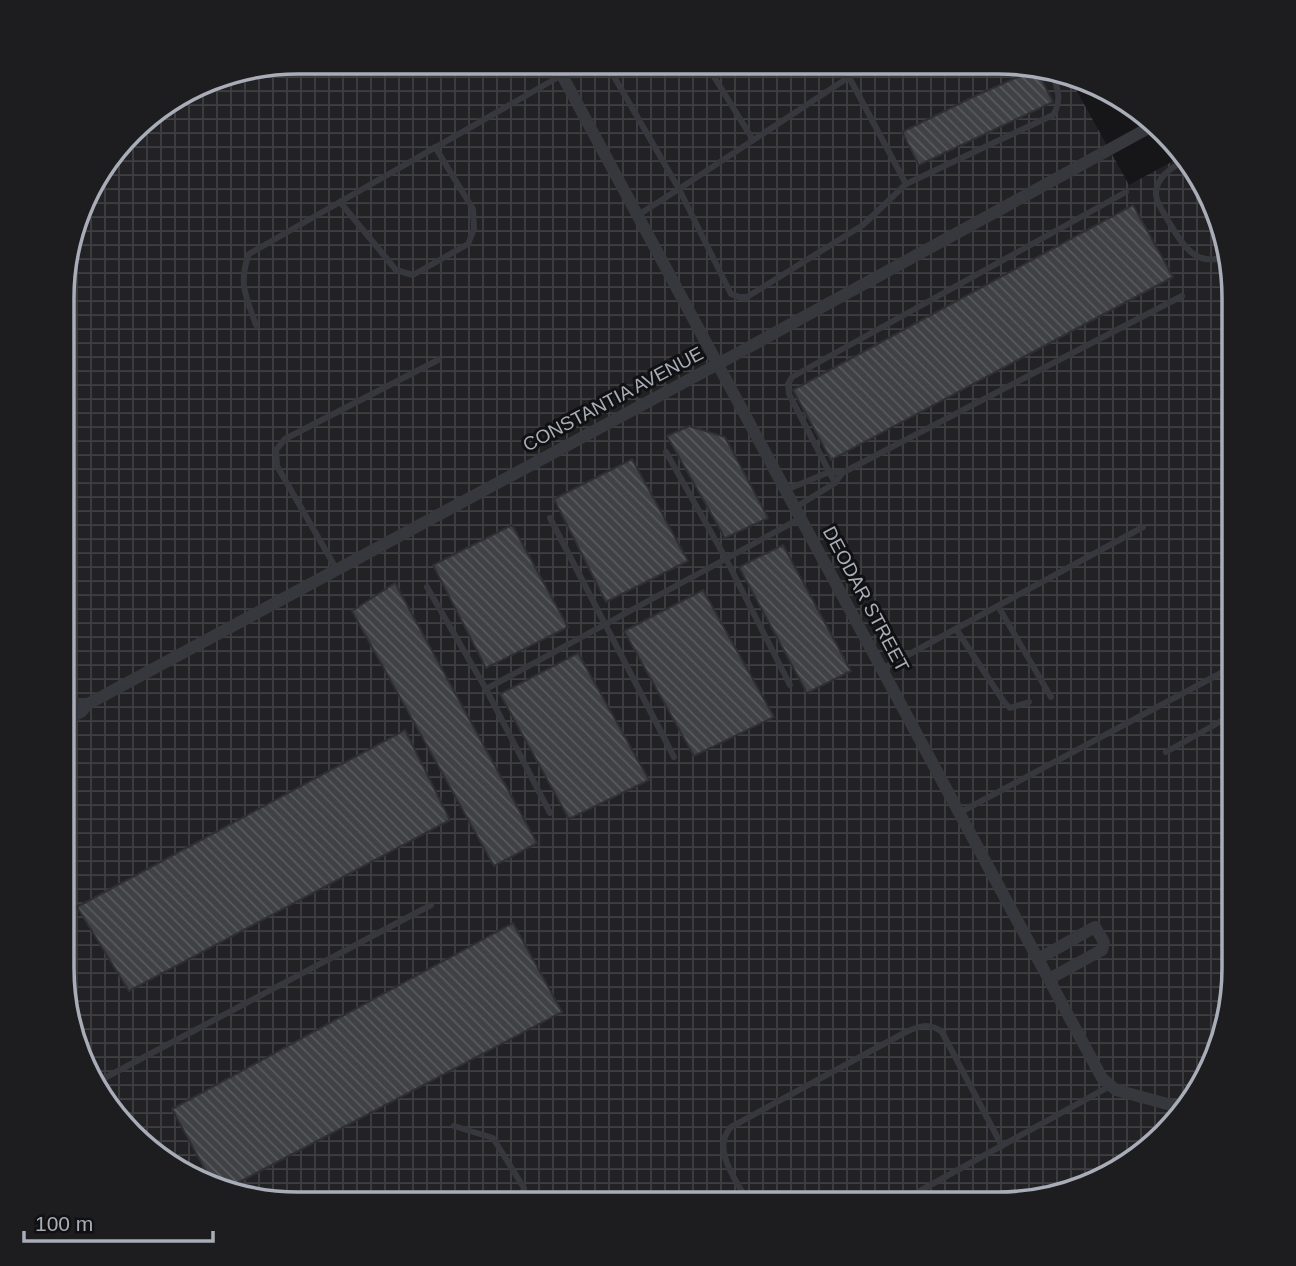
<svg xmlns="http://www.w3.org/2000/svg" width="1296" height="1266" viewBox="0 0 1296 1266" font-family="Arial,sans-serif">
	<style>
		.industrial { fill: url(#industrial-grid) }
		.building { fill: url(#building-back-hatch); stroke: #303034; stroke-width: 2 }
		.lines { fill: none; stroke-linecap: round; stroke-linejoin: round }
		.service { stroke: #37383d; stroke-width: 6 }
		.minor { stroke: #37383d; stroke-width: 12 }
		.labels { text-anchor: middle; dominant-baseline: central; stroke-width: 6; stroke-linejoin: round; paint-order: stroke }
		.street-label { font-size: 19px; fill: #a8adb8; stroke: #111113 }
		.rim { fill: none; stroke: #a8adb8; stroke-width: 3.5 }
	</style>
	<defs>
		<pattern id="industrial-grid" width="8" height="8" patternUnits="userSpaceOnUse" patternTransform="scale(1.75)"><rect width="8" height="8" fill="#222225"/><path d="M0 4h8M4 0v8" fill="none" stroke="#3f3f43"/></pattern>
		<pattern id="building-back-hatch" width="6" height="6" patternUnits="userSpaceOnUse" patternTransform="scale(1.75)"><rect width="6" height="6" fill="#404145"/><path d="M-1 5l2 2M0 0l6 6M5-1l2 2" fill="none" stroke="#595a5e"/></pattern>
	</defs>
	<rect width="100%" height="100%" fill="#161618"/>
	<polygon class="industrial" points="297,61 569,62 571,65 577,62 1029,63 1069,77 1129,185 1186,154 1217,207 1234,282 1234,984 1210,1073 1143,1156 1089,1187 1014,1204 282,1204 193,1180 110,1113 79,1059 62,984 66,252 93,179 142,120 221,74"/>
	<g class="building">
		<polygon points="1036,69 1053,102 919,165 902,132 975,96"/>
		<polygon points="1133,205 1173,277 831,460 793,390"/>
		<polygon points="689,426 725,437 768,518 725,538 667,436"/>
		<polygon points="632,459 688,561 606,602 554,499"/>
		<polygon points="512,525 568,627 486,668 433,565"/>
		<polygon points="783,545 851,671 807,693 739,567"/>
		<polygon points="395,583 537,843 494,866 352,611"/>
		<polygon points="703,590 774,717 694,756 624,631"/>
		<polygon points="578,653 649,780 569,819 500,694"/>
		<polygon points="405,730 450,820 129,991 77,907"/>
		<polygon points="513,923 562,1012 226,1189 214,1186 172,1109"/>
	</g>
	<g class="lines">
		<g class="service">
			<polyline points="705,62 753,140"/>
			<polyline points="609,68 679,189 849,77 906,184"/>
			<polyline points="849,77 873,63"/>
			<path d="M1189 158C1176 165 1161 173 1157 187 1153 198 1161 208 1166 217 1180 241 1195 271 1228 255"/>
			<polyline points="340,202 396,270 413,275 468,244 474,229 473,209 435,147"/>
			<path d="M638 215 679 189 731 294 739 297H747L863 225 906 184 1053 115C1062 101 1058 90 1053 74"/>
			<polyline points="1224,257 1232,271"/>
			<path d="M256 325C246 297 238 283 249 254L562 75"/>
			<polyline points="666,452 726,559 790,685"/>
			<polyline points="835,483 789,394 788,384 792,377 1126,192"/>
			<polyline points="786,490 829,472 842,473"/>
			<polyline points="796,507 835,483 842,473 1182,296"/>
			<polyline points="550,518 674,757"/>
			<polyline points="337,570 277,466 276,450 285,439 438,360"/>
			<polyline points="427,587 486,689 550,813"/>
			<polyline points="998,606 1051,697"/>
			<polyline points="956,629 1004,702 1010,708 1029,702"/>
			<polyline points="882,669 1143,527"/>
			<polyline points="486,689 801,518"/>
			<polyline points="1166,752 1234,714"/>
			<polyline points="959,813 1234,666"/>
			<polyline points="73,1032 121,1122"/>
			<polyline points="99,1081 431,905"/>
			<polyline points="454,1126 493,1138 524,1188 521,1204"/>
			<polyline points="606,1204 618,1199 625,1204"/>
			<path d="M749 1204C738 1182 710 1150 731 1127L904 1033C918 1026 929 1022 942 1032L1002 1146"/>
			<polyline points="896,1204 1110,1086"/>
		</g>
		<g class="minor">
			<polyline points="555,62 1102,1078 1116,1090 1182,1108"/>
			<polyline points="63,710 78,704 88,704"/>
			<polyline points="63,721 81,712 88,704 718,364 1154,125"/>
			<polyline points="1038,959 1095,927 1104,942 1102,950 1049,979"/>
		</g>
	</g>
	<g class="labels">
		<g class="street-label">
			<text transform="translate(613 399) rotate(-28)">CONSTANTIA AVENUE</text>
			<text transform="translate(866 599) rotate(62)">DEODAR STREET</text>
		</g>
	</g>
	<path d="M0 0H1296V1266H0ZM298 74H998A224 224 0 0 1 1222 298V968A224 224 0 0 1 998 1192H298A224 224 0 0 1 74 968V298A224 224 0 0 1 298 74Z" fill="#1d1d20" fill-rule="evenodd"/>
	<path class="rim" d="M298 74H998A224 224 0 0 1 1222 298V968A224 224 0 0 1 998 1192H298A224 224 0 0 1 74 968V298A224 224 0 0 1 298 74Z"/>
	<path d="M24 1231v10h189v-10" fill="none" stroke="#a8adb8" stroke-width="3.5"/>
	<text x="35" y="1231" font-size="21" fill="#a8adb8" stroke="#111113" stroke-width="5" paint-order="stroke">100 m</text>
</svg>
